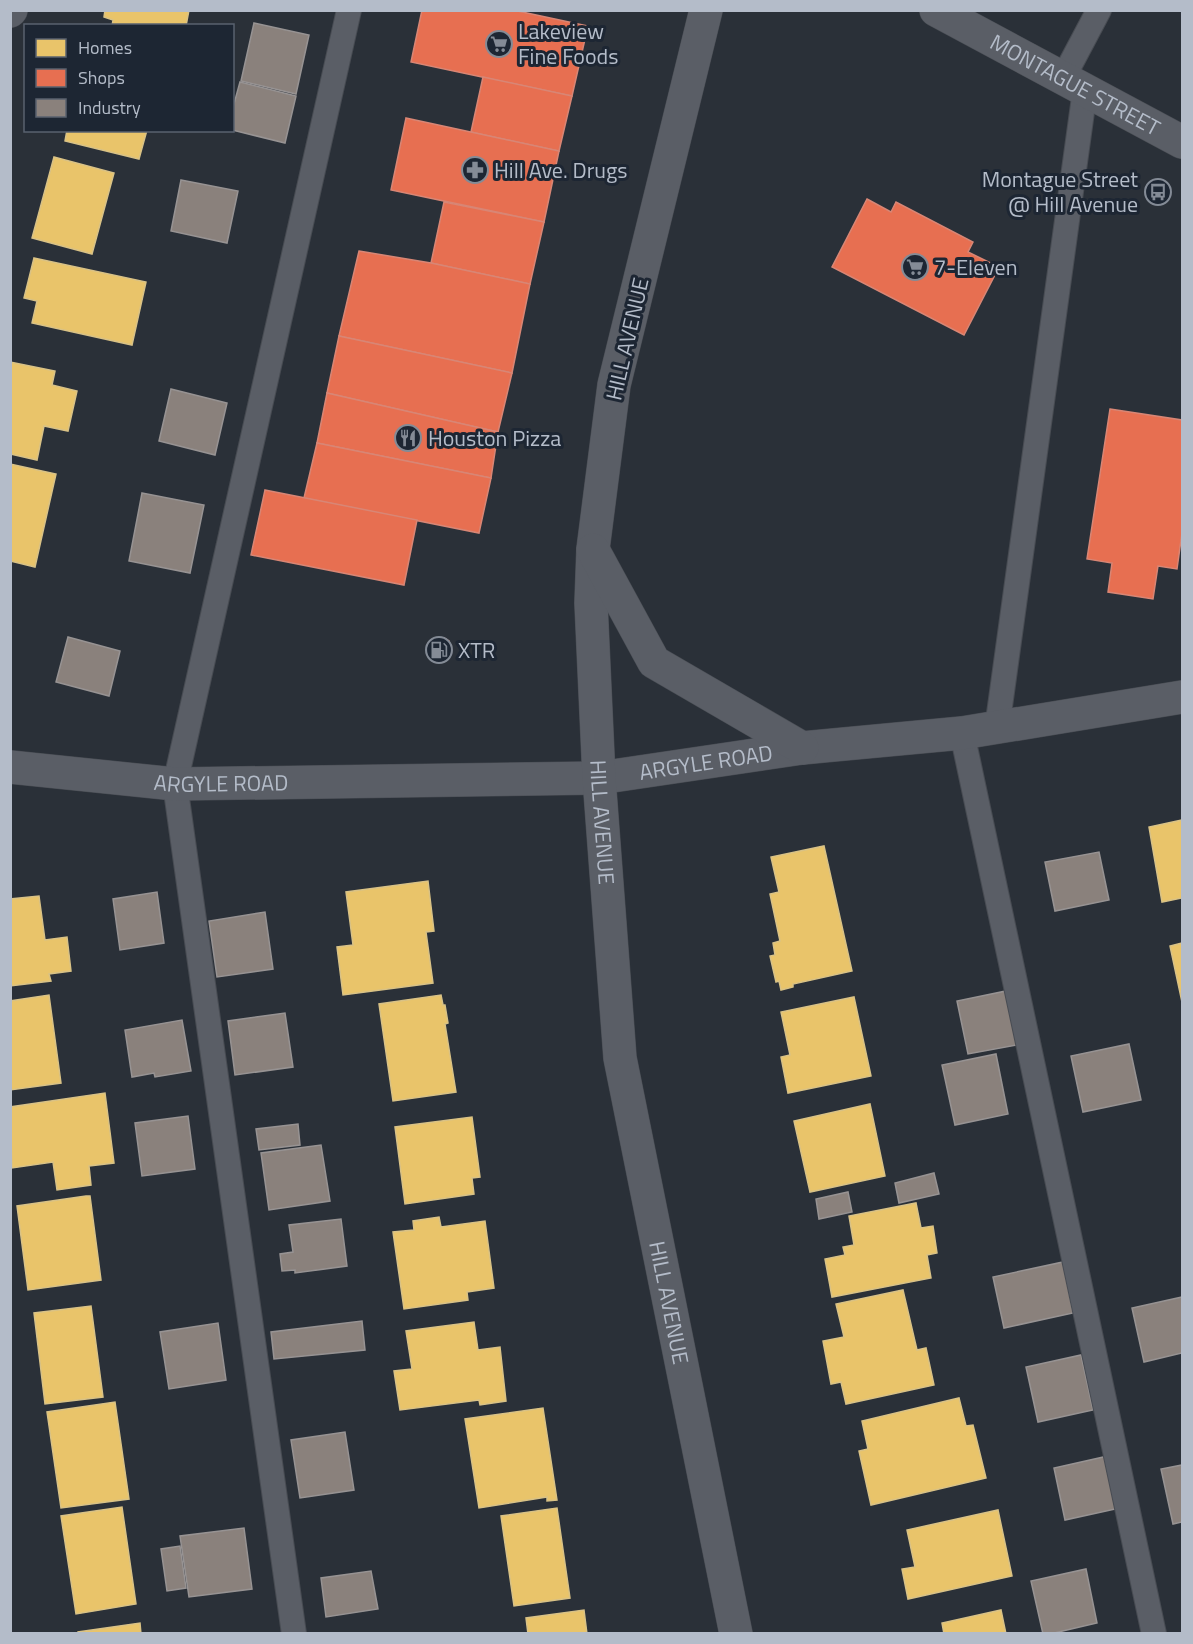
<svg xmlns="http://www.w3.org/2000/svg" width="1193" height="1644" viewBox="0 0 1193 1644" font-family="'Titillium Web',sans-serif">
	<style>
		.homes { fill: #e9c46a; stroke: #d9c286; stroke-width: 1.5 }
		.shops { fill: #e76f51; stroke: #d88675; stroke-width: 1.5 }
		.industry { fill: #8a817c; stroke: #979393; stroke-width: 1.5 }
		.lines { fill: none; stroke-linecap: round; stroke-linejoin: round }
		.service-casing { stroke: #484c53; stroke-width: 26 }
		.minor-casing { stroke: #484c53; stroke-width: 34 }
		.tertiary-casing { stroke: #484c53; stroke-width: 34 }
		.service { stroke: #5a5e66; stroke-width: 24 }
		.minor { stroke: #5a5e66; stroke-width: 33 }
		.tertiary { stroke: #5a5e66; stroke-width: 33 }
		.labels { text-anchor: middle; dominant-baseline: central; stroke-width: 6; stroke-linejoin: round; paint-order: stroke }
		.poi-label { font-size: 22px; fill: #b4bcc9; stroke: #1d2633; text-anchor: start }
		.street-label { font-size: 22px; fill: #b4bcc9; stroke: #1d2633 }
	</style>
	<rect width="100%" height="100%" fill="#2a3038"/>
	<g class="homes">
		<polygon points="105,10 189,10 186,26 112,26 113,20 104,17"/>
		<polygon points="67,130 147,130 139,159 65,141"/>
		<polygon points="54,157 114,173 92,254 32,238"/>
		<polygon points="34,258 146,282 132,345 32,323 37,301 24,298"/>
		<polygon points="10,362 55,371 52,385 77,391 68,431 44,426 37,460 10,454"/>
		<polygon points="10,464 56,474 35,567 10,561"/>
		<polygon points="1182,820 1182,898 1162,902 1149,827"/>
		<polygon points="824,846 852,971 793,984 793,987 781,990 779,981 776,982 770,956 775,955 773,943 780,941 770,894 779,892 771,857"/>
		<polygon points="428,881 434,931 426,932 433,983 343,995 337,947 353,945 346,892"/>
		<polygon points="39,896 45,940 67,937 71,971 49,974 51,981 10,986 10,899"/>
		<polygon points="1182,943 1182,1002 1170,946"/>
		<polygon points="49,995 61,1083 10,1090 10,1001"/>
		<polygon points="441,995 443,1005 445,1005 448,1023 445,1024 456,1092 393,1101 379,1004"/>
		<polygon points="854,997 871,1076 788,1093 781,1057 790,1055 781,1012"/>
		<polygon points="105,1093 114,1163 89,1166 91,1185 57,1190 53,1162 12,1168 10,1107"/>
		<polygon points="870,1104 885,1176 810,1192 794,1121"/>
		<polygon points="472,1117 480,1177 472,1178 474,1194 405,1204 395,1127"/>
		<polygon points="86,1196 90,1196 101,1280 28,1290 17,1206"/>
		<polygon points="916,1203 921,1228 933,1226 937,1253 927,1255 931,1278 832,1297 825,1259 845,1255 843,1247 854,1245 849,1216"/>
		<polygon points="439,1217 441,1227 485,1221 494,1288 467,1292 468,1300 404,1309 393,1232 414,1230 413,1221"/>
		<polygon points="903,1290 917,1350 926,1348 934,1385 846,1404 841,1382 831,1384 823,1341 844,1337 836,1304"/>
		<polygon points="91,1306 103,1397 45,1404 34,1313"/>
		<polygon points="474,1322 478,1350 500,1347 506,1401 480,1405 479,1400 400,1410 394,1371 412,1369 406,1331"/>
		<polygon points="959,1398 966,1426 973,1425 986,1478 871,1505 859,1451 868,1449 862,1421"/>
		<polygon points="115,1402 129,1499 61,1508 47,1412"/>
		<polygon points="543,1408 557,1500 547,1501 547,1497 479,1508 465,1419"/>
		<polygon points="122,1507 136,1604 76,1614 61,1516"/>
		<polygon points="557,1508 570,1598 514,1606 501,1516"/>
		<polygon points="998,1510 1012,1576 908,1599 902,1569 915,1567 907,1530"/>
		<polygon points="584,1610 587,1634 528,1634 526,1618"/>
		<polygon points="1001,1610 1006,1634 944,1634 942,1623"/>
		<polygon points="140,1623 141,1634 78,1634 78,1632"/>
	</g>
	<g class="shops">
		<polygon points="422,10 513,10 588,26 572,96 411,62"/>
		<polygon points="483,77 572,96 559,151 471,132"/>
		<polygon points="406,118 559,151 544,222 391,190"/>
		<polygon points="867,199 891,212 896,202 973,242 968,252 999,267 964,335 832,267"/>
		<polygon points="444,202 544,222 530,284 431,263"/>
		<polygon points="359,251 431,263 530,284 512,373 339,336"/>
		<polygon points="339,336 512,373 498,432 327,393"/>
		<polygon points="327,393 498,432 491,478 317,443"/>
		<polygon points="1110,409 1182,420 1182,533 1177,569 1158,566 1153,599 1108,592 1112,563 1087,559"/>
		<polygon points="317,443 491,478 479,533 304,498"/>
		<polygon points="265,490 417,520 404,585 251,555"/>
		<polygon points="444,638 449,641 436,662 430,658"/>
	</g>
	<g class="industry">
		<polygon points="254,23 309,35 296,94 241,81"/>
		<polygon points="240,82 296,96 285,143 232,130 232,111"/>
		<polygon points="181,180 238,191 227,243 171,231"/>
		<polygon points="171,389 227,403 215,455 159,441"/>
		<polygon points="142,493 204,505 190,573 129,561"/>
		<polygon points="68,637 120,651 109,696 56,682"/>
		<polygon points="1099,852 1109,900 1055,911 1045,862"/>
		<polygon points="157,892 164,943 120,950 113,899"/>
		<polygon points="265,912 273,969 217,977 209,921"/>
		<polygon points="1006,991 1017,1045 968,1054 957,1001"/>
		<polygon points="285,1013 293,1067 235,1075 228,1021"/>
		<polygon points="182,1020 191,1071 155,1077 154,1073 132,1077 125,1030"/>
		<polygon points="1129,1044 1141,1100 1083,1112 1071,1056"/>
		<polygon points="996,1054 1008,1114 955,1125 942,1065"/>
		<polygon points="188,1116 195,1169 142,1176 135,1123"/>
		<polygon points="298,1124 300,1145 259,1150 256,1129"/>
		<polygon points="321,1145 330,1201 269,1210 261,1153"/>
		<polygon points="934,1173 939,1194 899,1203 895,1183"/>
		<polygon points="848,1192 852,1212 819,1219 816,1199"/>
		<polygon points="341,1219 347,1266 295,1273 295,1270 282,1271 280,1254 293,1252 289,1225"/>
		<polygon points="1063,1262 1073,1313 1004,1328 993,1277"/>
		<polygon points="1182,1297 1182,1353 1144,1362 1132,1308"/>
		<polygon points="362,1321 365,1350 274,1359 271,1332"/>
		<polygon points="218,1323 226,1380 169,1389 160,1332"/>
		<polygon points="1081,1355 1093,1410 1038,1422 1026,1367"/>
		<polygon points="345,1432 354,1490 300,1498 291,1440"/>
		<polygon points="1108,1456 1120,1508 1065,1520 1054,1468"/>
		<polygon points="1182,1465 1182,1522 1173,1524 1161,1469"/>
		<polygon points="244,1528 252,1589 189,1597 180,1536"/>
		<polygon points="180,1546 186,1588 167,1591 161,1549"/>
		<polygon points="1086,1569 1097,1623 1050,1634 1043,1634 1031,1581"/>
		<polygon points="371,1571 378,1609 326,1617 321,1578"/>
	</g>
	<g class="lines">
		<defs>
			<g id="service">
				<polyline points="1063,78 1099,10"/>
				<polyline points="997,728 1085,90"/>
				<polyline points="962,733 1154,1634"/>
				<polyline points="294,1634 175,784 349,10"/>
			</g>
			<g id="minor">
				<polyline points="10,11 11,10"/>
				<path id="s1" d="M10 767 175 784 599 778 802 748 962 733 1182 697"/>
			</g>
			<g id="tertiary">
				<path id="s2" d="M706 10 614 385 593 549 591 603 599 778 620 1058 736 1634"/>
				<path id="s3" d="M936 10 1182 142"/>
				<polyline points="593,550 654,662 802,748"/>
			</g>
		</defs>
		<use href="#service" class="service-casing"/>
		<use href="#minor" class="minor-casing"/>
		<use href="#tertiary" class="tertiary-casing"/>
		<use href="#service" class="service"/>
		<use href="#minor" class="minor"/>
		<use href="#tertiary" class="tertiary"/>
	</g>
	<defs>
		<symbol id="supermarket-ring" viewBox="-11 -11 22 22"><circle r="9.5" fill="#1d2633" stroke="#848b96" stroke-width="1.5"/><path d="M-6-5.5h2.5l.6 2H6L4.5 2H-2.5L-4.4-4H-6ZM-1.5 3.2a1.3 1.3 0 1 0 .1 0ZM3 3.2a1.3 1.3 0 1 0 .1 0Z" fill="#848b96"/></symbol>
		<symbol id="pharmacy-ring" viewBox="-11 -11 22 22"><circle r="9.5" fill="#1d2633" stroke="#848b96" stroke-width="1.5"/><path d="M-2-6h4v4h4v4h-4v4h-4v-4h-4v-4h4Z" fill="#848b96"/></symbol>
		<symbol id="bus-ring" viewBox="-11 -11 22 22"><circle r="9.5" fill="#1d2633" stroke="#848b96" stroke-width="1.5"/><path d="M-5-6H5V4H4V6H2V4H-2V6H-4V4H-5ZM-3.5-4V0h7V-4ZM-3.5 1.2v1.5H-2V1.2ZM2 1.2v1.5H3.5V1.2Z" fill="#848b96"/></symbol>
		<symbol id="restaurant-ring" viewBox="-11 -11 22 22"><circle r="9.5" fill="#1d2633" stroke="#848b96" stroke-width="1.5"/><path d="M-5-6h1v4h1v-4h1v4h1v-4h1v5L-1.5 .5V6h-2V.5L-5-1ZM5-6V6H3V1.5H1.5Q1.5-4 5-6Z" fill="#848b96"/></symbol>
		<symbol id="fuel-ring" viewBox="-11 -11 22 22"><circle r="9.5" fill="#1d2633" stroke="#848b96" stroke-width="1.5"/><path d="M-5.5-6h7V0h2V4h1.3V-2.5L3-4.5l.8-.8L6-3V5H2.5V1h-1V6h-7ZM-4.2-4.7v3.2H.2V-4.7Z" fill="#848b96"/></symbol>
	</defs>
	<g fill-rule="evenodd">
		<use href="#supermarket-ring" x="484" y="29" width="30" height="30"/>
		<use href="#pharmacy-ring" x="460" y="155" width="30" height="30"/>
		<use href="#bus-ring" x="1143" y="177" width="30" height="30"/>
		<use href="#supermarket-ring" x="900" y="252" width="30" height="30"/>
		<use href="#restaurant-ring" x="393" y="423" width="30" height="30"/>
		<use href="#fuel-ring" x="424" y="635" width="30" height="30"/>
	</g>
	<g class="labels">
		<g class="poi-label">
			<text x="518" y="31">Lakeview<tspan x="518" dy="25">Fine Foods</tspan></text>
			<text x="494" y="170">Hill Ave. Drugs</text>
			<text x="1138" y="179" text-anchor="end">Montague Street<tspan x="1138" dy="25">@ Hill Avenue</tspan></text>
			<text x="934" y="267">7-Eleven</text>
			<text x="428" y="438">Houston Pizza</text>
			<text x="458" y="650">XTR</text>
		</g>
		<g class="street-label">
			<text stroke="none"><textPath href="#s3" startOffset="158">MONTAGUE STREET</textPath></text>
			<text transform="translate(627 339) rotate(-77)">HILL AVENUE</text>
			<text stroke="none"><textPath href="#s1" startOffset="698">ARGYLE ROAD</textPath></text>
			<text stroke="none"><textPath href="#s1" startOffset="212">ARGYLE ROAD</textPath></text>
			<text stroke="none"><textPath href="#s2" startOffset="825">HILL AVENUE</textPath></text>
			<text stroke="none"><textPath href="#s2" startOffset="1311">HILL AVENUE</textPath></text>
		</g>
	</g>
	<rect width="1193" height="1644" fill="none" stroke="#b4bcc9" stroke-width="24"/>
	<rect x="24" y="24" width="210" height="108" fill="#1d2633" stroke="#59626f" stroke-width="1.5"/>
	<rect x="36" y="39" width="30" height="18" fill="#e9c46a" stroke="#59626f" stroke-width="1.5"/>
	<text x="78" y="54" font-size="18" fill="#b4bcc9">Homes</text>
	<rect x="36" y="69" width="30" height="18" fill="#e76f51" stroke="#59626f" stroke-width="1.5"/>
	<text x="78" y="84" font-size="18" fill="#b4bcc9">Shops</text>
	<rect x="36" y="99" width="30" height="18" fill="#8a817c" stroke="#59626f" stroke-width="1.5"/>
	<text x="78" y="114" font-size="18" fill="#b4bcc9">Industry</text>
</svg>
